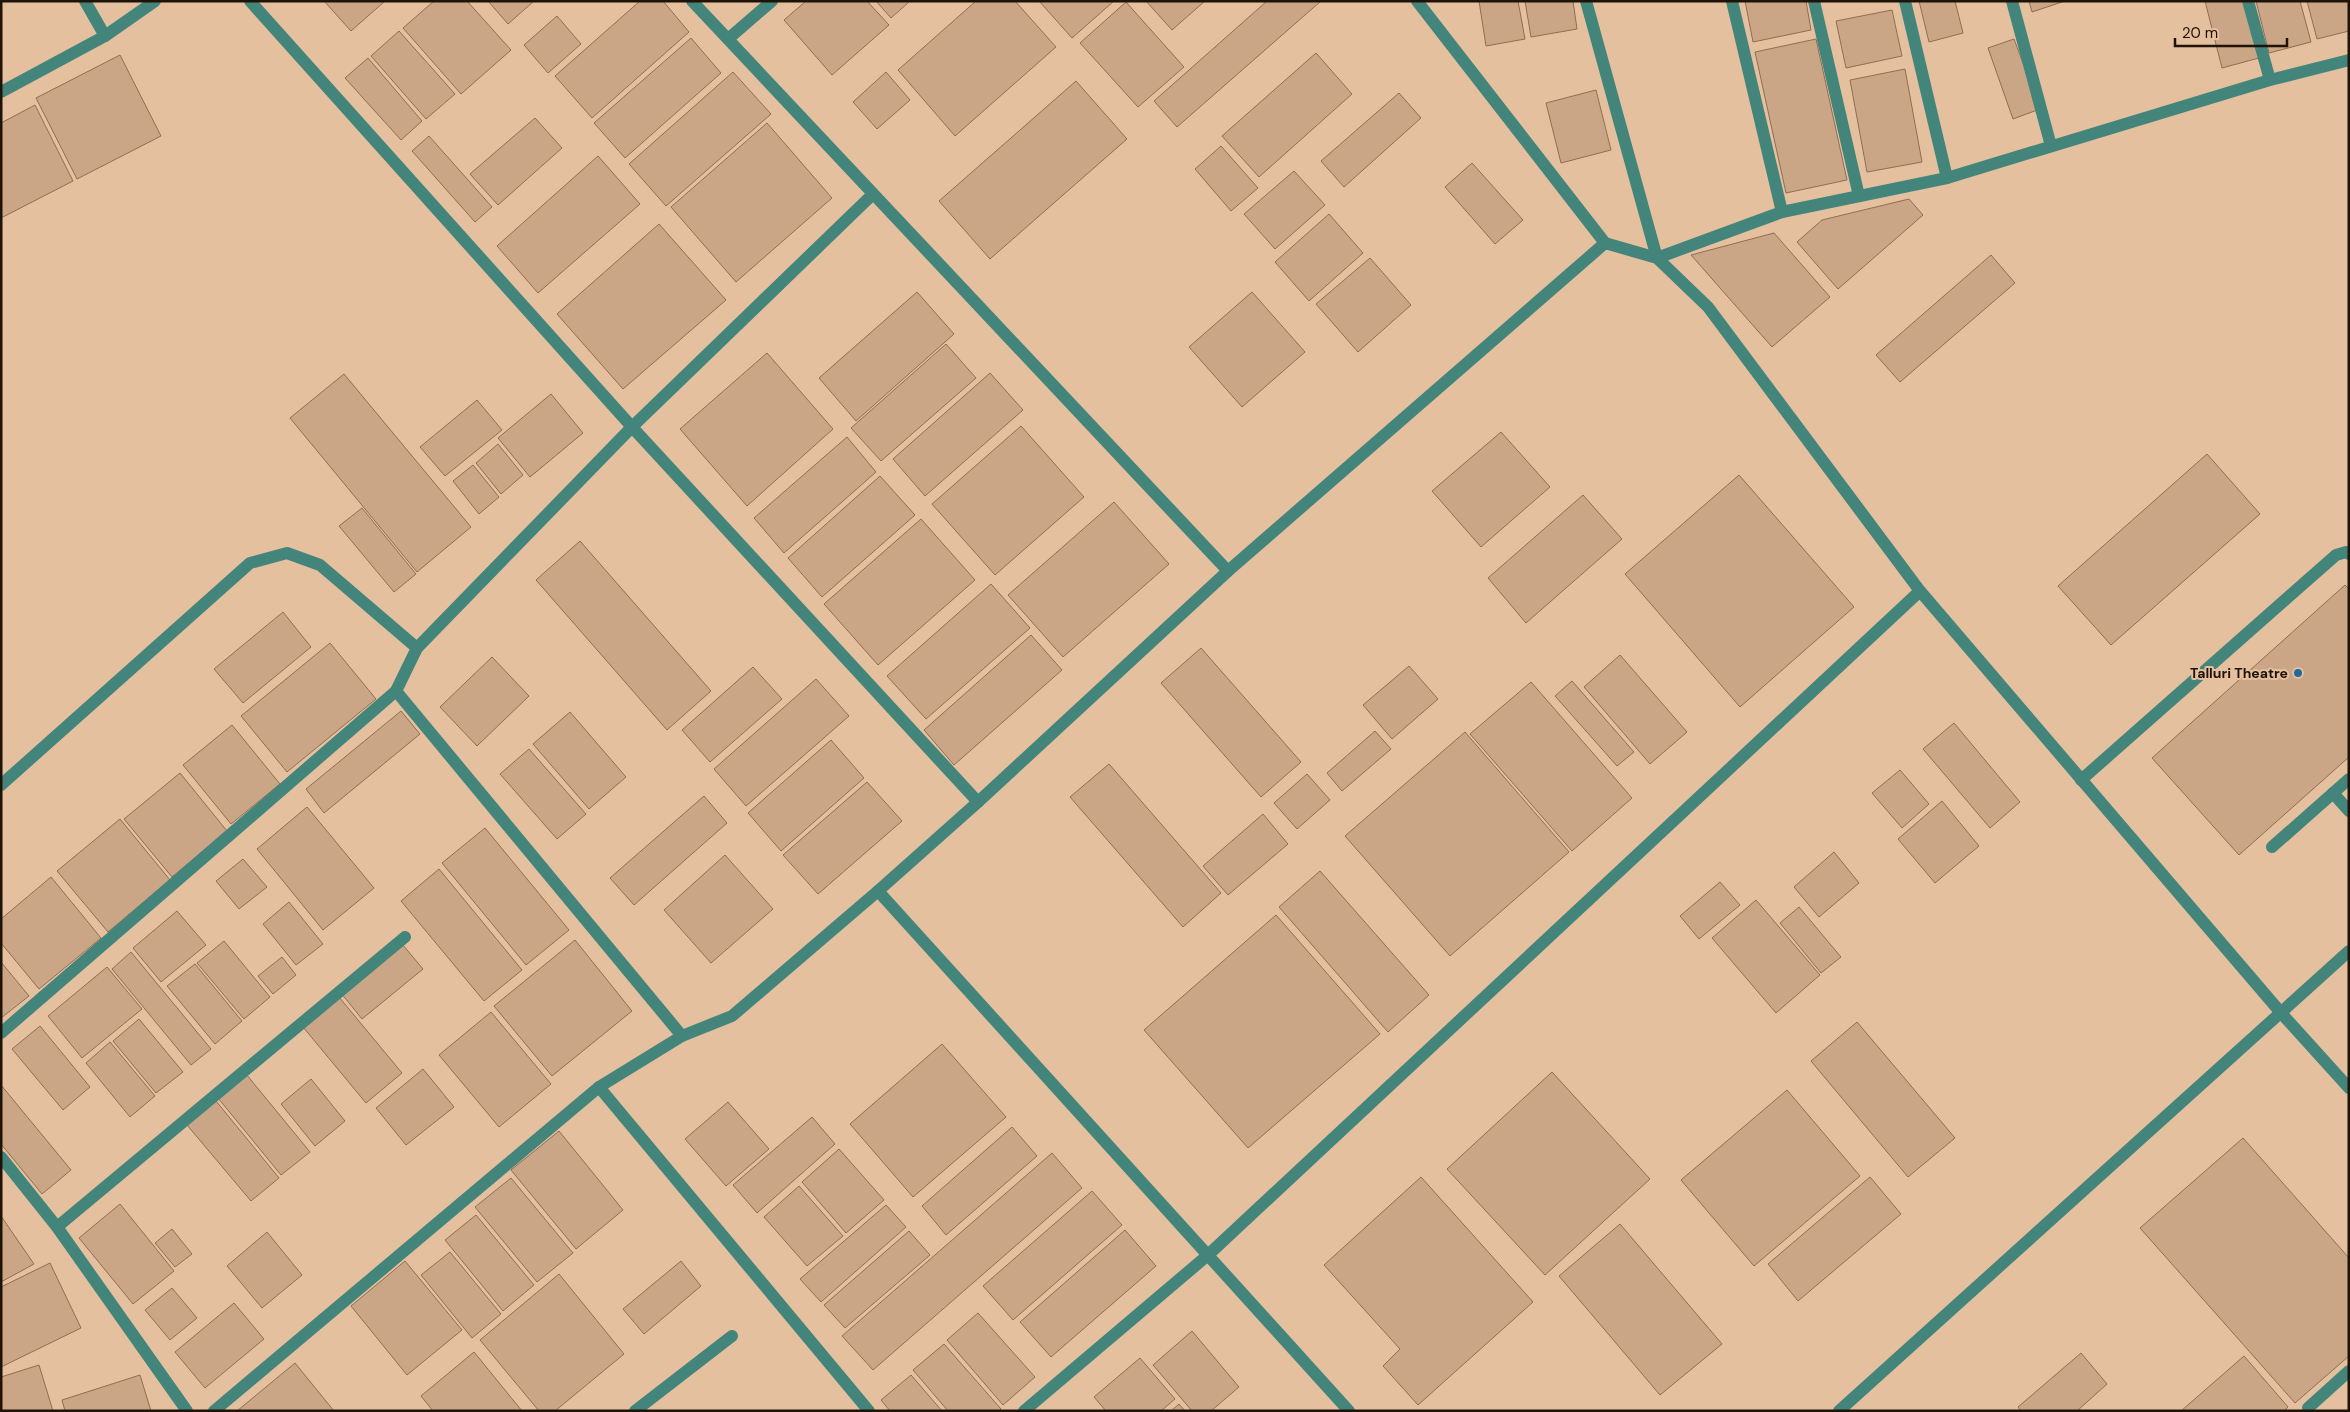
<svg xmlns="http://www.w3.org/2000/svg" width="2350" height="1412" viewBox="0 0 2350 1412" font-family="'DM Sans',sans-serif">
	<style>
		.building { fill: #caa686; stroke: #8f6e50 }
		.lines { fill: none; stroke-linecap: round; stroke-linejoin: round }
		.minor { stroke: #43857b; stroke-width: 12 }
		.poi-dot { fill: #206b9e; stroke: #e4c09f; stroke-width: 2 }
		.labels { text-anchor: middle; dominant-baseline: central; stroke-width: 4; stroke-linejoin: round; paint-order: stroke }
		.poi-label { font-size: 14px; font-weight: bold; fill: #1f1206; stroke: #e4c09f; text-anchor: end }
	</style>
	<rect width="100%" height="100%" fill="#e4c09f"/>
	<g class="building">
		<polygon points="324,1 385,1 351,31"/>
		<polygon points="434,1 467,1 511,50 461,94 403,28"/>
		<polygon points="488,1 534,1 508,24"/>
		<polygon points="640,1 663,1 689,32 592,118 555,76"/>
		<polygon points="806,1 867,1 889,25 832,75 784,20"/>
		<polygon points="876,1 910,1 891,18"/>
		<polygon points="976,1 1015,1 1056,47 955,136 898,70"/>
		<polygon points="1039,1 1114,1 1072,38"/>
		<polygon points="1146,1 1205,1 1172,30"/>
		<polygon points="1267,1 1321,1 1177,127 1154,101"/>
		<polygon points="1479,1 1518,1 1525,39 1486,46"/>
		<polygon points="1525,1 1573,1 1577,29 1531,37"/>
		<polygon points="1745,1 1806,1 1811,30 1753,42"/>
		<polygon points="1919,1 1955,1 1963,33 1929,42"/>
		<polygon points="2029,1 2065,1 2032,12"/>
		<polygon points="2205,1 2244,1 2259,58 2222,68"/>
		<polygon points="2256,1 2300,1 2311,42 2269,53"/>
		<polygon points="2307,1 2349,1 2349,31 2317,39"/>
		<polygon points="1126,2 1184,67 1138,107 1080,43"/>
		<polygon points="1892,10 1902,56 1846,68 1836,21"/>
		<polygon points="557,16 581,44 548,73 524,45"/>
		<polygon points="399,31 455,94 426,119 371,56"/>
		<polygon points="691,38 721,73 625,158 594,123"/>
		<polygon points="1816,39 1847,180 1786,193 1755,52"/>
		<polygon points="2014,39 2040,109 2013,119 1988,48"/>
		<polygon points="1316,53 1352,94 1259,177 1222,136"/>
		<polygon points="120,55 161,136 77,179 36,98"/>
		<polygon points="368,58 422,121 401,140 345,78"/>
		<polygon points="1905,69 1922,162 1867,172 1850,80"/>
		<polygon points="733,72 771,114 666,206 629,164"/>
		<polygon points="886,72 910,100 877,129 853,102"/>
		<polygon points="1076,81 1127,139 990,259 939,201"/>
		<polygon points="1596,90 1611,150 1561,163 1546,103"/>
		<polygon points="1399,93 1421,118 1344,187 1321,161"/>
		<polygon points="35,105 73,181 1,218 1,123"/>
		<polygon points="535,118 562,148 498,205 470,174"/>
		<polygon points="767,123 832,198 736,282 671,207"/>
		<polygon points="429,136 492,207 475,222 412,151"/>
		<polygon points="1221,146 1258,188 1231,211 1195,169"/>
		<polygon points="598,156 640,204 538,293 497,246"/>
		<polygon points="1472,163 1523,220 1495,244 1445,187"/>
		<polygon points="1294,171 1325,205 1275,249 1244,214"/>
		<polygon points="1909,199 1923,215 1838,289 1797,242 1822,220"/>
		<polygon points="1329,214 1363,253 1309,301 1275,262"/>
		<polygon points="659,224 726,300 623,389 557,314"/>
		<polygon points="1774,233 1830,297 1772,347 1691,255"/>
		<polygon points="1991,255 2015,283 1900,382 1876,355"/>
		<polygon points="1370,258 1411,305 1358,352 1316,304"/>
		<polygon points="917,292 954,334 856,421 819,378"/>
		<polygon points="1252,292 1305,352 1242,407 1189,347"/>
		<polygon points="946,344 976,378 881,461 851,428"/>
		<polygon points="767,353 833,429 747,506 680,429"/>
		<polygon points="990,373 1023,410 925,496 893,459"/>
		<polygon points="344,374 471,527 417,572 290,418"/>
		<polygon points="551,394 583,433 530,477 498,438"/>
		<polygon points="477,400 502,430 445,476 420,447"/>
		<polygon points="1021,426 1084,497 995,575 932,504"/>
		<polygon points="1501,432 1550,487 1481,547 1432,491"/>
		<polygon points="847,437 876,472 784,553 754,518"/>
		<polygon points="498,444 523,475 501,494 476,463"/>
		<polygon points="2207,454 2260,514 2111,645 2058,586"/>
		<polygon points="473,465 499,497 479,514 453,481"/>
		<polygon points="1739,475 1854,607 1740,707 1625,574"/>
		<polygon points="880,476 915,515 822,597 788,558"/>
		<polygon points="1583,495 1622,539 1526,623 1488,578"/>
		<polygon points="1114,502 1169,564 1063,657 1008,595"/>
		<polygon points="362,508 416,574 394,592 339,526"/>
		<polygon points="921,519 975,580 878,665 824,604"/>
		<polygon points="580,541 711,691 667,730 536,580"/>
		<polygon points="991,584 1030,628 926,719 887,676"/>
		<polygon points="2345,585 2349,589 2349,757 2239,855 2152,758"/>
		<polygon points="283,612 311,647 243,703 214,669"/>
		<polygon points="1031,635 1062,670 954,765 924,730"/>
		<polygon points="330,643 376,699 287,772 241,716"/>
		<polygon points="1201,648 1301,762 1261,797 1161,683"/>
		<polygon points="1620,655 1687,732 1650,764 1584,687"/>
		<polygon points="492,657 529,696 477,746 440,707"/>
		<polygon points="1409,666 1438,699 1392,739 1363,705"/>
		<polygon points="753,667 782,699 710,762 682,730"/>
		<polygon points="816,679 849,716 746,806 714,769"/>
		<polygon points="1572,681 1634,752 1617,766 1555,696"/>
		<polygon points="1531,682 1632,798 1572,851 1470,734"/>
		<polygon points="401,711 420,734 324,813 306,789"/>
		<polygon points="570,712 626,777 589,809 533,744"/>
		<polygon points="1954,723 2020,802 1990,828 1923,749"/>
		<polygon points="232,725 280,784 231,824 183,765"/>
		<polygon points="1375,731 1391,749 1342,791 1327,773"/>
		<polygon points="1465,732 1569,852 1450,956 1345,836"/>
		<polygon points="831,740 864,778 781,851 748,813"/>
		<polygon points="529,749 586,814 557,839 500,774"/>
		<polygon points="1109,764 1221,893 1183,927 1070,797"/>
		<polygon points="1900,770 1929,804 1902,828 1872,793"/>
		<polygon points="180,773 227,831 172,877 124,819"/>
		<polygon points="1307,774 1330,800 1297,829 1274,803"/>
		<polygon points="867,782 902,821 818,894 783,855"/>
		<polygon points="704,796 727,823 634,905 610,878"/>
		<polygon points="1942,801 1979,846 1935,883 1898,839"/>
		<polygon points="307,807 374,888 323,930 257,849"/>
		<polygon points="1263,814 1288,844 1228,895 1203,866"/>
		<polygon points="120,819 170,880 108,932 57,871"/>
		<polygon points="485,828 569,930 526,965 442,863"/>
		<polygon points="1834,852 1859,883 1819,917 1794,887"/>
		<polygon points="725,855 773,909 711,963 664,910"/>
		<polygon points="243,859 267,887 239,909 216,881"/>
		<polygon points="439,869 522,970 484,1001 401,901"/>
		<polygon points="1320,871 1429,995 1388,1032 1279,907"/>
		<polygon points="51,877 101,938 39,989 1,943 1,919"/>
		<polygon points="1720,882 1740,905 1699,939 1680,916"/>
		<polygon points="1756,900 1820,975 1776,1013 1712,938"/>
		<polygon points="289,902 323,944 296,965 263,924"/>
		<polygon points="1799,907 1841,957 1821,973 1780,923"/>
		<polygon points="177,911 206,945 161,982 133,948"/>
		<polygon points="1276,915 1380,1034 1248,1148 1144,1030"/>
		<polygon points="575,940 632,1011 552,1076 494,1006"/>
		<polygon points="224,941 270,997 244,1019 197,963"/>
		<polygon points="402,944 423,969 362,1019 341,993"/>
		<polygon points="131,952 211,1049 191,1065 112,969"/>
		<polygon points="282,957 296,975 273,994 258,976"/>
		<polygon points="1,962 29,996 1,1018"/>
		<polygon points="195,964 242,1021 215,1044 167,986"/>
		<polygon points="107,967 142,1009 82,1058 48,1016"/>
		<polygon points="339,997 402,1073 366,1103 303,1027"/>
		<polygon points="491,1012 551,1084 499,1127 439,1055"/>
		<polygon points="139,1019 183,1072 156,1093 113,1041"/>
		<polygon points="1857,1022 1955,1138 1908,1177 1811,1061"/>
		<polygon points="40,1026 90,1087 63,1110 12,1049"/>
		<polygon points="110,1042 155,1096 130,1117 86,1063"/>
		<polygon points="942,1044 1006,1117 913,1197 850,1124"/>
		<polygon points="423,1069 454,1107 406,1145 376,1108"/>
		<polygon points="1552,1072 1650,1179 1545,1275 1447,1169"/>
		<polygon points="246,1074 310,1152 281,1175 218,1098"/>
		<polygon points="311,1079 345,1121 315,1146 281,1104"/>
		<polygon points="1,1085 71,1170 42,1194 1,1144"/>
		<polygon points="1787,1090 1860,1176 1754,1266 1681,1180"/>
		<polygon points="216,1101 279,1178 251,1201 187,1125"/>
		<polygon points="728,1102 769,1149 726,1186 685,1139"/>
		<polygon points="812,1117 835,1144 757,1213 733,1185"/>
		<polygon points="1012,1127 1037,1156 946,1235 922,1206"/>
		<polygon points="559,1131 623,1210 576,1249 511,1170"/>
		<polygon points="2243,1138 2349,1258 2349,1356 2295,1403 2140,1228"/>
		<polygon points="839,1149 884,1200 846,1233 802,1182"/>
		<polygon points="1052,1153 1082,1188 873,1370 842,1336"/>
		<polygon points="1421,1177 1533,1302 1418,1405 1383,1366 1400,1349 1324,1265"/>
		<polygon points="1870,1177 1901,1214 1798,1301 1768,1264"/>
		<polygon points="511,1178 573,1253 537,1282 475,1207"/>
		<polygon points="799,1186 843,1236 807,1266 764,1217"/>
		<polygon points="1092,1191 1122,1225 1013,1320 983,1286"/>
		<polygon points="120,1204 174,1271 133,1304 79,1238"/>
		<polygon points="886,1205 906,1227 821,1302 800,1279"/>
		<polygon points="476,1215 534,1285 503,1311 445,1240"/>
		<polygon points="1,1216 34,1264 1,1282"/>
		<polygon points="1620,1224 1722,1344 1660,1395 1559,1276"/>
		<polygon points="172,1229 192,1254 175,1267 155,1243"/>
		<polygon points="1125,1230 1156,1266 1051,1357 1020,1322"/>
		<polygon points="909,1231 930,1255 845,1328 824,1305"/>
		<polygon points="267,1232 302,1275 262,1308 227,1266"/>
		<polygon points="450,1252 501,1314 472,1338 421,1275"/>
		<polygon points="405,1261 462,1330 407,1375 351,1306"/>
		<polygon points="681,1261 701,1286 644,1334 623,1309"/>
		<polygon points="50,1263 81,1328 1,1367 1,1287"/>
		<polygon points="559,1274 624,1354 555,1411 539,1411 480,1340"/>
		<polygon points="172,1288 197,1318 170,1340 145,1310"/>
		<polygon points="234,1303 264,1339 205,1388 175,1352"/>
		<polygon points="978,1313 1035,1377 1003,1405 947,1340"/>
		<polygon points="1192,1331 1239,1387 1211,1411 1192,1411 1153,1365"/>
		<polygon points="944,1344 1001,1409 999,1411 948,1411 913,1370"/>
		<polygon points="474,1352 522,1411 433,1411 421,1396"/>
		<polygon points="2081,1353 2107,1384 2077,1411 2021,1411 2018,1407"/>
		<polygon points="2244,1356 2288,1407 2284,1411 2181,1411"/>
		<polygon points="1140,1358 1175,1399 1161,1411 1106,1411 1094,1397"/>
		<polygon points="295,1363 334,1411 237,1411"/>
		<polygon points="39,1365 53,1411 1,1411 1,1377"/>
		<polygon points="140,1375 151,1411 65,1411 62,1400"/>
		<polygon points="911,1375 942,1411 890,1411 881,1400"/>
		<polygon points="1179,1404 1185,1411 1171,1411"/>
	</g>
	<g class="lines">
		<g class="minor">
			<polyline points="85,1 105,36"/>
			<polyline points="250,1 632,427 978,802"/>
			<polyline points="692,1 1228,571"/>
			<polyline points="1417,1 1605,243"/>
			<polyline points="1586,1 1657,258 1782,212 1947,178 2270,80 2349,60"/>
			<polyline points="1732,1 1782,212"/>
			<polyline points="1814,1 1859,196"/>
			<polyline points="1905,1 1947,178"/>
			<polyline points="2012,1 2051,146"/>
			<polyline points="2248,1 2270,80"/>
			<polyline points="728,39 772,1"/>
			<polyline points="1,92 105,36 155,1"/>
			<polyline points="396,691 417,648 632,427 873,194"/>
			<polyline points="2081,780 2336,555 2346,552 2349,554"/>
			<polyline points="1,785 250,563 287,553 320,565 417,648"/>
			<polyline points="2333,793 2349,811"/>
			<polyline points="2272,847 2349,779"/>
			<polyline points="878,891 1349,1411"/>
			<polyline points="1,1033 396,691 682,1036"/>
			<polyline points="599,1087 869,1411"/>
			<polyline points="1,1157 57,1227 187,1411"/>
			<polyline points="57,1227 405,937"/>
			<polyline points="2308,1408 2349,1371"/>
			<polyline points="214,1411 599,1087 682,1036 732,1016 878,891 978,802 1228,571 1605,243 1657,258 1708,307 1920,591 2282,1014 2349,1088"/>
			<polyline points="635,1411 732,1336"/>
			<polyline points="1024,1411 1208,1255 1920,591"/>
			<polyline points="1839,1411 2349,951"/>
		</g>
	</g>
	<circle class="poi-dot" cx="2298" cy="673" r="5"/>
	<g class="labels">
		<g class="poi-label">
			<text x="2288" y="673">Talluri Theatre</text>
		</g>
	</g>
	<rect width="2350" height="1412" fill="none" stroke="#1f1206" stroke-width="5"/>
	<path d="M2175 38v8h112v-8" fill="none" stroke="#1f1206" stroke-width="2.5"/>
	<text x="2182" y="38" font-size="15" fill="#1f1206" stroke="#e4c09f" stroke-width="4" paint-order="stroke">20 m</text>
</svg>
